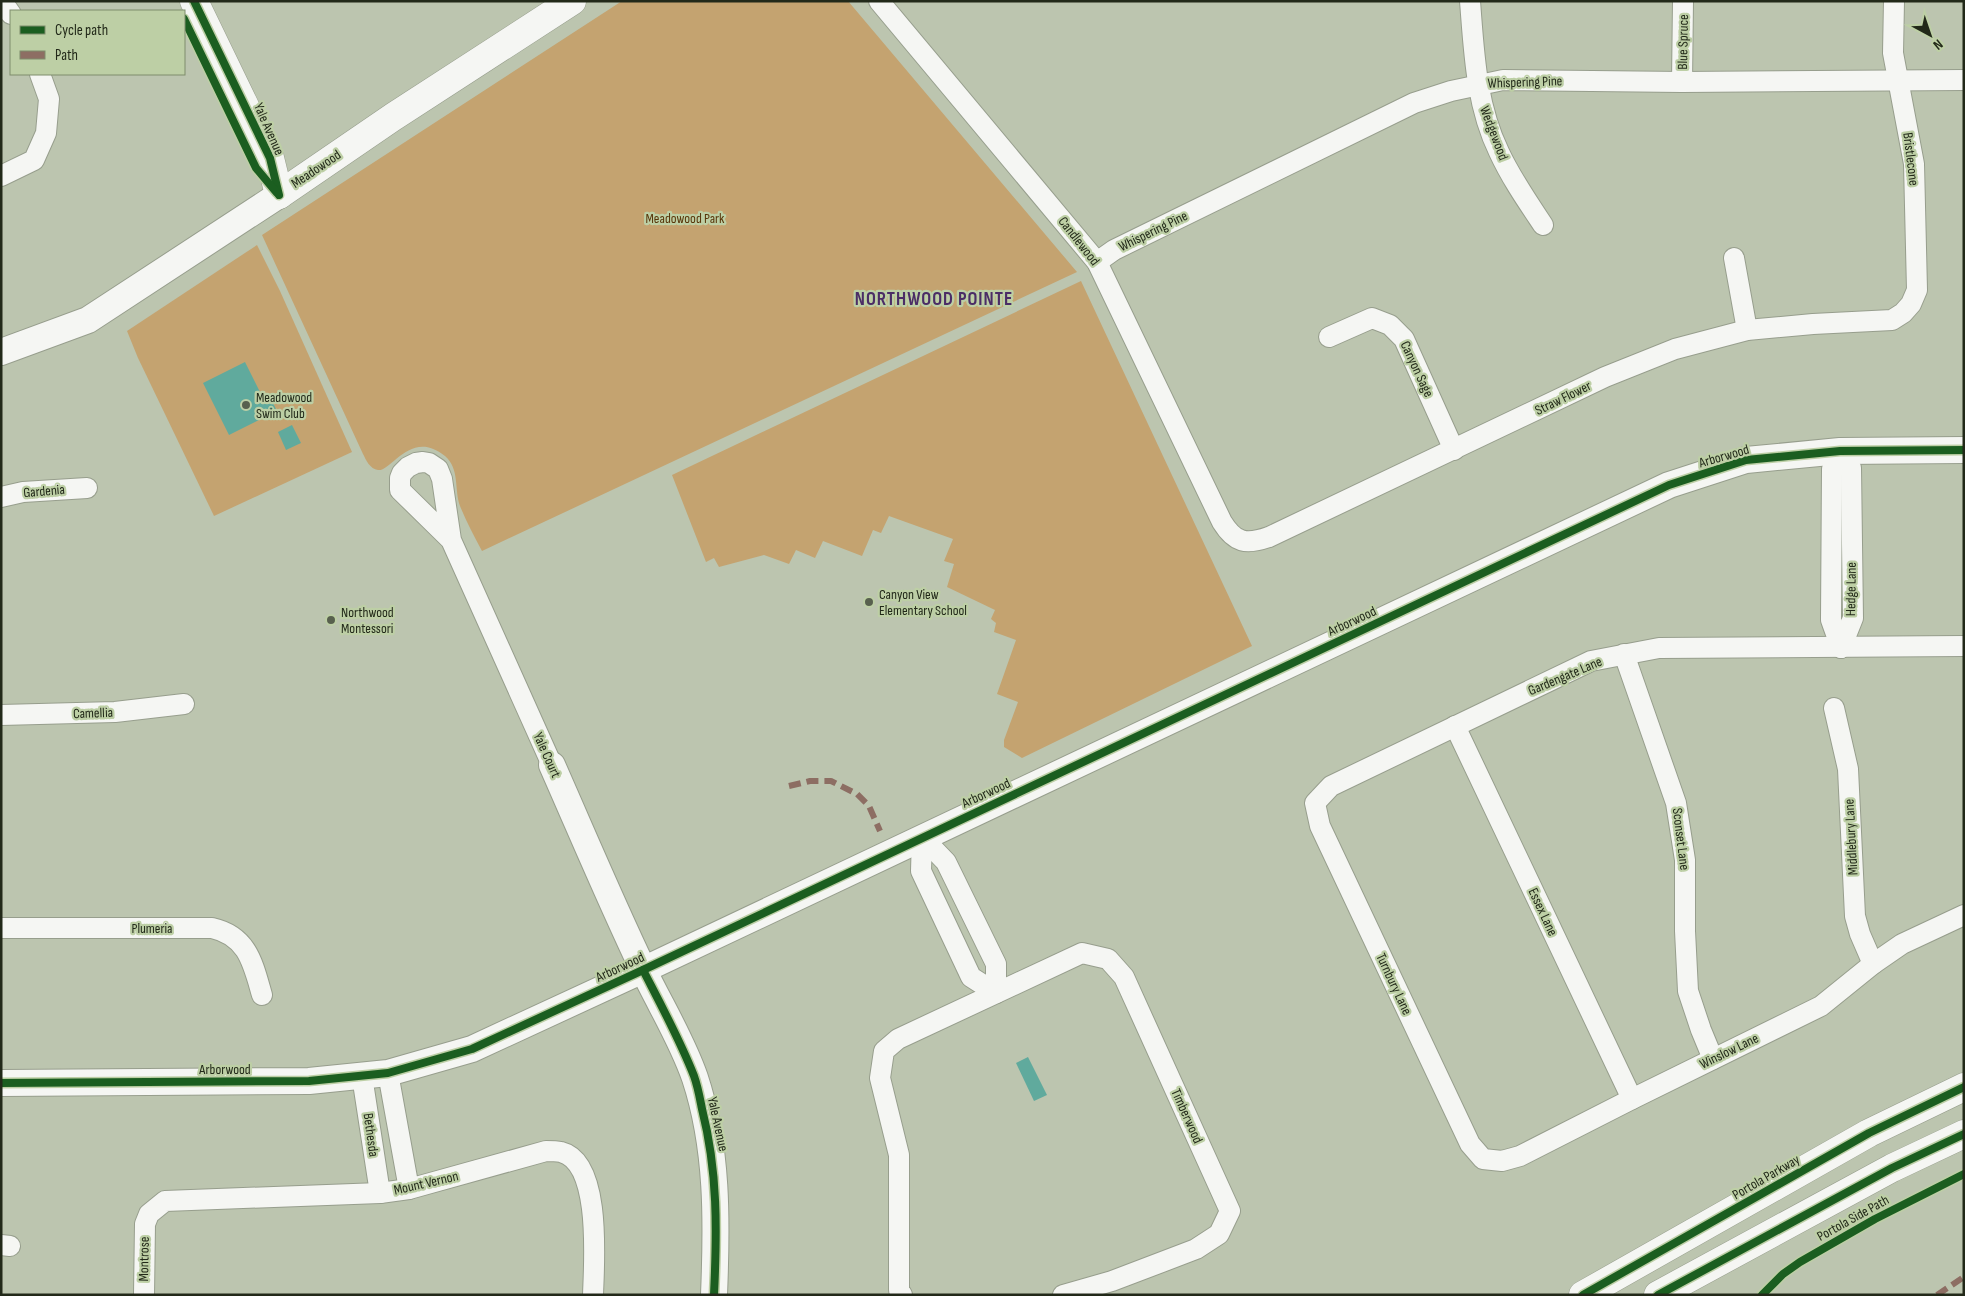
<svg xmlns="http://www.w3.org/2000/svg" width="1965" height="1296" viewBox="0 0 1965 1296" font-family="'Sofia Sans Condensed',sans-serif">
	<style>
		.green { fill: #c4a370 }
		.water { fill: #60aa9d }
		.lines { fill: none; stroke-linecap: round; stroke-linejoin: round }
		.minor-casing { stroke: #979e8d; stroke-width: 22 }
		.tertiary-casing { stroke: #979e8d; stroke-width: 28 }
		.secondary-casing { stroke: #979e8d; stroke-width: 29 }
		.primary-casing { stroke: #979e8d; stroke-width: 29 }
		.minor { stroke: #f5f6f3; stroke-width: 20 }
		.tertiary { stroke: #f5f6f3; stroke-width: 26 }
		.secondary { stroke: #f5f6f3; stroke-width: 28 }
		.primary { stroke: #f5f6f3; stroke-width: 28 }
		.quiet { stroke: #8d6e63; stroke-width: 6; stroke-dasharray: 12 6; stroke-linecap: butt }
		.cycleway-casing { stroke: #bdcfa5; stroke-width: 11 }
		.cycleway { stroke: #1b5e20; stroke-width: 8 }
		.poi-dot { fill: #58604e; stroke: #bdcfa5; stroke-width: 2 }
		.labels { text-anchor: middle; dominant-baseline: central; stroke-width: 4.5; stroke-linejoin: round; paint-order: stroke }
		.street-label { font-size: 14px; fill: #222919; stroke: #bdcfa5 }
		.park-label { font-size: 14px; fill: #583509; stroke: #bdcfa5 }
		.poi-label { font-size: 14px; fill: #222919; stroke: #bdcfa5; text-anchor: start }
		.district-label { font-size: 19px; font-weight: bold; letter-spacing: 1px; fill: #4b2d66; stroke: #bdcfa5 }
	</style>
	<rect width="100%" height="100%" fill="#bcc5af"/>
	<g class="green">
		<path d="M622 1H848L1077 272 482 551C474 536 466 521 460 506 454 489 460 469 445 456 411 428 391 472 378 470 370 469 366 460 363 454L262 235Z"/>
		<polygon points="257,245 280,291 352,452 214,516 138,358 127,331"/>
		<polygon points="1081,281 1252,646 1022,758 1004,747 1004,740 1018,702 997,694 1016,640 994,632 996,623 991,619 995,610 947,587 954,564 944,561 953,539 889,516 881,533 873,530 862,556 823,541 815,558 796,550 789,564 764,555 719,567 714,558 706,562 672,475"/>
	</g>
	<g class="water">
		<polygon points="245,362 263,398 269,395 277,411 229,435 203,383"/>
		<polygon points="292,425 301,443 286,450 278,432"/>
		<polygon points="1028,1057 1047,1095 1034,1101 1016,1063"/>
	</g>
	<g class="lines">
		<defs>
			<g id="minor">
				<polyline points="2,1 11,14"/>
				<path d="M879 1 1097 262 1222 522C1235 543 1246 545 1269 537L1605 377 1675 349 1747 330 1813 324 1892 320 1903 313 1911 304 1917 290 1914 164 1893 53 1894 1"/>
				<path d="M1470 1C1474 52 1476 105 1499 152 1511 178 1527 201 1543 225"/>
				<polyline points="1682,82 1683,1"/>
				<polyline points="1,176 34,160 46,133 49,99 40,74"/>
				<polyline points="1734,258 1747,330"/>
				<polyline points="1097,262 1114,250 1414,103 1451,91 1503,80 1682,82 1964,80"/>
				<polyline points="1329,337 1372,318 1390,325 1404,339 1454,450"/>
				<polyline points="1840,451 1851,468 1853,618 1841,648"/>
				<polyline points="1840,451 1832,469 1831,620 1841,648"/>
				<polyline points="1,497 23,492 87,488"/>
				<polyline points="451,540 400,490 400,478 402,473 408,467 416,463 423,462 429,463 438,469 442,479 451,540 552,765"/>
				<polyline points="1964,646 1659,648 1591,661 1331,786 1315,803 1320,826 1470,1144 1483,1159 1502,1161 1520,1156 1632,1099 1821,1006 1873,964 1902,944 1964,915"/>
				<polyline points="1624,654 1676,803 1685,860 1685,931 1688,991 1701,1030 1713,1059"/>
				<polyline points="1834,708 1848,769 1855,916 1860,934 1873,964"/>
				<polyline points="1,715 115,712 184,704"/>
				<polyline points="1455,726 1632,1099"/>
				<polyline points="922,837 921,871 971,977 996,993"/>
				<polyline points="922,837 946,862 996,964 996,993"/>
				<path d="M1 928H212C248 936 253 964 262 995"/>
				<polyline points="388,1073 409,1189"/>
				<polyline points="362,1076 380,1193"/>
				<polyline points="1,1245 10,1246"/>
				<path d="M144 1295 145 1224 149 1214 165 1201 380 1193 409 1189 546 1151C550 1151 556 1151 561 1152 602 1162 594 1263 593 1295"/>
				<polyline points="902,1295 899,1290 899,1155 880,1078 884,1051 898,1039 1082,953 1108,959 1124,977 1230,1211 1219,1234 1196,1249 1112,1281 1063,1295"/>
			</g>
			<g id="tertiary">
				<polyline points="1,352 88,320 279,195"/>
				<path d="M552 765C582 833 611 902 643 969 660 1005 682 1040 695 1078 718 1148 717 1222 714 1295"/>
				<polyline points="1,1083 309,1081 388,1073 472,1049 643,970 1669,485 1746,460 1840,451 1964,450"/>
			</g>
			<g id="secondary">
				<polyline points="194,1 270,158 279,195"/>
				<polyline points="279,195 393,117 572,1"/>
			</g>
			<g id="primary">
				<polyline points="1583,1295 1869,1133 1964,1087"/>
				<polyline points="1658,1295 1892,1168 1964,1134"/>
			</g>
		</defs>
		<use href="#minor" class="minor-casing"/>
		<use href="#tertiary" class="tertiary-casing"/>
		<use href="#secondary" class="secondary-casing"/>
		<use href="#primary" class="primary-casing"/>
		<use href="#minor" class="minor"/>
		<use href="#tertiary" class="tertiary"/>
		<use href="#secondary" class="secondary"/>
		<use href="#primary" class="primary"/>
		<g class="quiet">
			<polyline points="789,786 810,781 831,781 857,794 869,806 880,831"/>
			<polyline points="1937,1295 1964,1277"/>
		</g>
		<defs>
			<g id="cycleway">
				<polyline points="194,1 270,158 279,195"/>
				<polyline points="184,19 256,168 277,193"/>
				<path d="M643 970C661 1005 680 1040 694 1076 698 1087 700 1099 702 1109 718 1172 717 1231 714 1295"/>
				<polyline points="1,1083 309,1081 388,1073 472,1049 643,970 1669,485 1746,460 1840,451 1964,450"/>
				<polyline points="1583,1295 1869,1133 1964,1087"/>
				<polyline points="1658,1295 1892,1168 1964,1134"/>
				<polyline points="1762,1295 1783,1274 1800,1262 1875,1219 1964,1174"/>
			</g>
		</defs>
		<use href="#cycleway" class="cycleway-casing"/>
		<use href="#cycleway" class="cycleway"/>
	</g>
	<g class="poi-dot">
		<circle cx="246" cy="405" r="5"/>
		<circle cx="869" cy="602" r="5"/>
		<circle cx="331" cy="620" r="5"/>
	</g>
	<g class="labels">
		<g class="street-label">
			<text transform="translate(1683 42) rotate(-89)">Blue Spruce</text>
			<text transform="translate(1525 82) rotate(-2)">Whispering Pine</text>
			<text transform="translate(269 129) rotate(66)">Yale Avenue</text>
			<text transform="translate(1494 133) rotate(69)">Wedgewood</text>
			<text transform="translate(1911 159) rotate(83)">Bristlecone</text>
			<text transform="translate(316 169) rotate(-34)">Meadowood</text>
			<text transform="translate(1153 231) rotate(-26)">Whispering Pine</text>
			<text transform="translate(1079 241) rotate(52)">Candlewood</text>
			<text transform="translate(1417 369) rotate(65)">Canyon Sage</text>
			<text transform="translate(1563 398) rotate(-26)">Straw Flower</text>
			<text transform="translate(1724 456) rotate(-16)">Arborwood</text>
			<text transform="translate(44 491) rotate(-5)">Gardenia</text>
			<text transform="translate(1851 589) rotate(-89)">Hedge Lane</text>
			<text transform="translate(1352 621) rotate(-25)">Arborwood</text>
			<text transform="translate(1565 676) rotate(-23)">Gardengate Lane</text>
			<text transform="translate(93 713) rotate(-2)">Camellia</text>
			<text transform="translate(547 755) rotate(66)">Yale Court</text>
			<text transform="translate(986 793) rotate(-25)">Arborwood</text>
			<text transform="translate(1851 837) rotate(-93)">Middlebury Lane</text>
			<text transform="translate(1681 839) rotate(83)">Sconset Lane</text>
			<text transform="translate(1543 912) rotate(65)">Essex Lane</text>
			<text x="152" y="928">Plumeria</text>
			<text transform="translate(620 967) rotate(-25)">Arborwood</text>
			<text transform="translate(1394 984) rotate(65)">Turnbury Lane</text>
			<text transform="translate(1729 1051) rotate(-26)">Winslow Lane</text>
			<text x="225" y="1069">Arborwood</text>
			<text transform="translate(1187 1116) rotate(66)">Timberwood</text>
			<text transform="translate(718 1124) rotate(78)">Yale Avenue</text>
			<text transform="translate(371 1135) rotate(82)">Bethesda</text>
			<text transform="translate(1766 1177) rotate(-30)">Portola Parkway</text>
			<text transform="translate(426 1183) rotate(-13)">Mount Vernon</text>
			<text transform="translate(1853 1218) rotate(-29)">Portola Side Path</text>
			<text transform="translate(144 1259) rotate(-89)">Montrose</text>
		</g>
		<g class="park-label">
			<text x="685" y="218">Meadowood Park</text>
		</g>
		<g class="poi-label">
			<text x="256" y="397">Meadowood<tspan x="256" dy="16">Swim Club</tspan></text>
			<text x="879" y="594">Canyon View<tspan x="879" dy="16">Elementary School</tspan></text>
			<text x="341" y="612">Northwood<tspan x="341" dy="16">Montessori</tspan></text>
		</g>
		<g class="district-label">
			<text x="934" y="299">NORTHWOOD POINTE</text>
		</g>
	</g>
	<rect width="1965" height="1296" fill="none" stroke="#222919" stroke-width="5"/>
	<rect x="10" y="10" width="175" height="65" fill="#bdcfa5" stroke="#7f8d6d"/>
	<rect x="20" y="26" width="25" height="8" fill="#1b5e20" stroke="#7f8d6d"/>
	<text x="55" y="35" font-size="15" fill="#222919">Cycle path</text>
	<rect x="20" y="51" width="25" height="8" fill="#8d6e63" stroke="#7f8d6d"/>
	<text x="55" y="60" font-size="15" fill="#222919">Path</text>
	<g transform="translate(1930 35) rotate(140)" stroke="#bdcfa5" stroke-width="4" paint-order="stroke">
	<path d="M0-4L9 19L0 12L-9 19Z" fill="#222919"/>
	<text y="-8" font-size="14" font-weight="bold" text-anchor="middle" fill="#222919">N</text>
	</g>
</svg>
